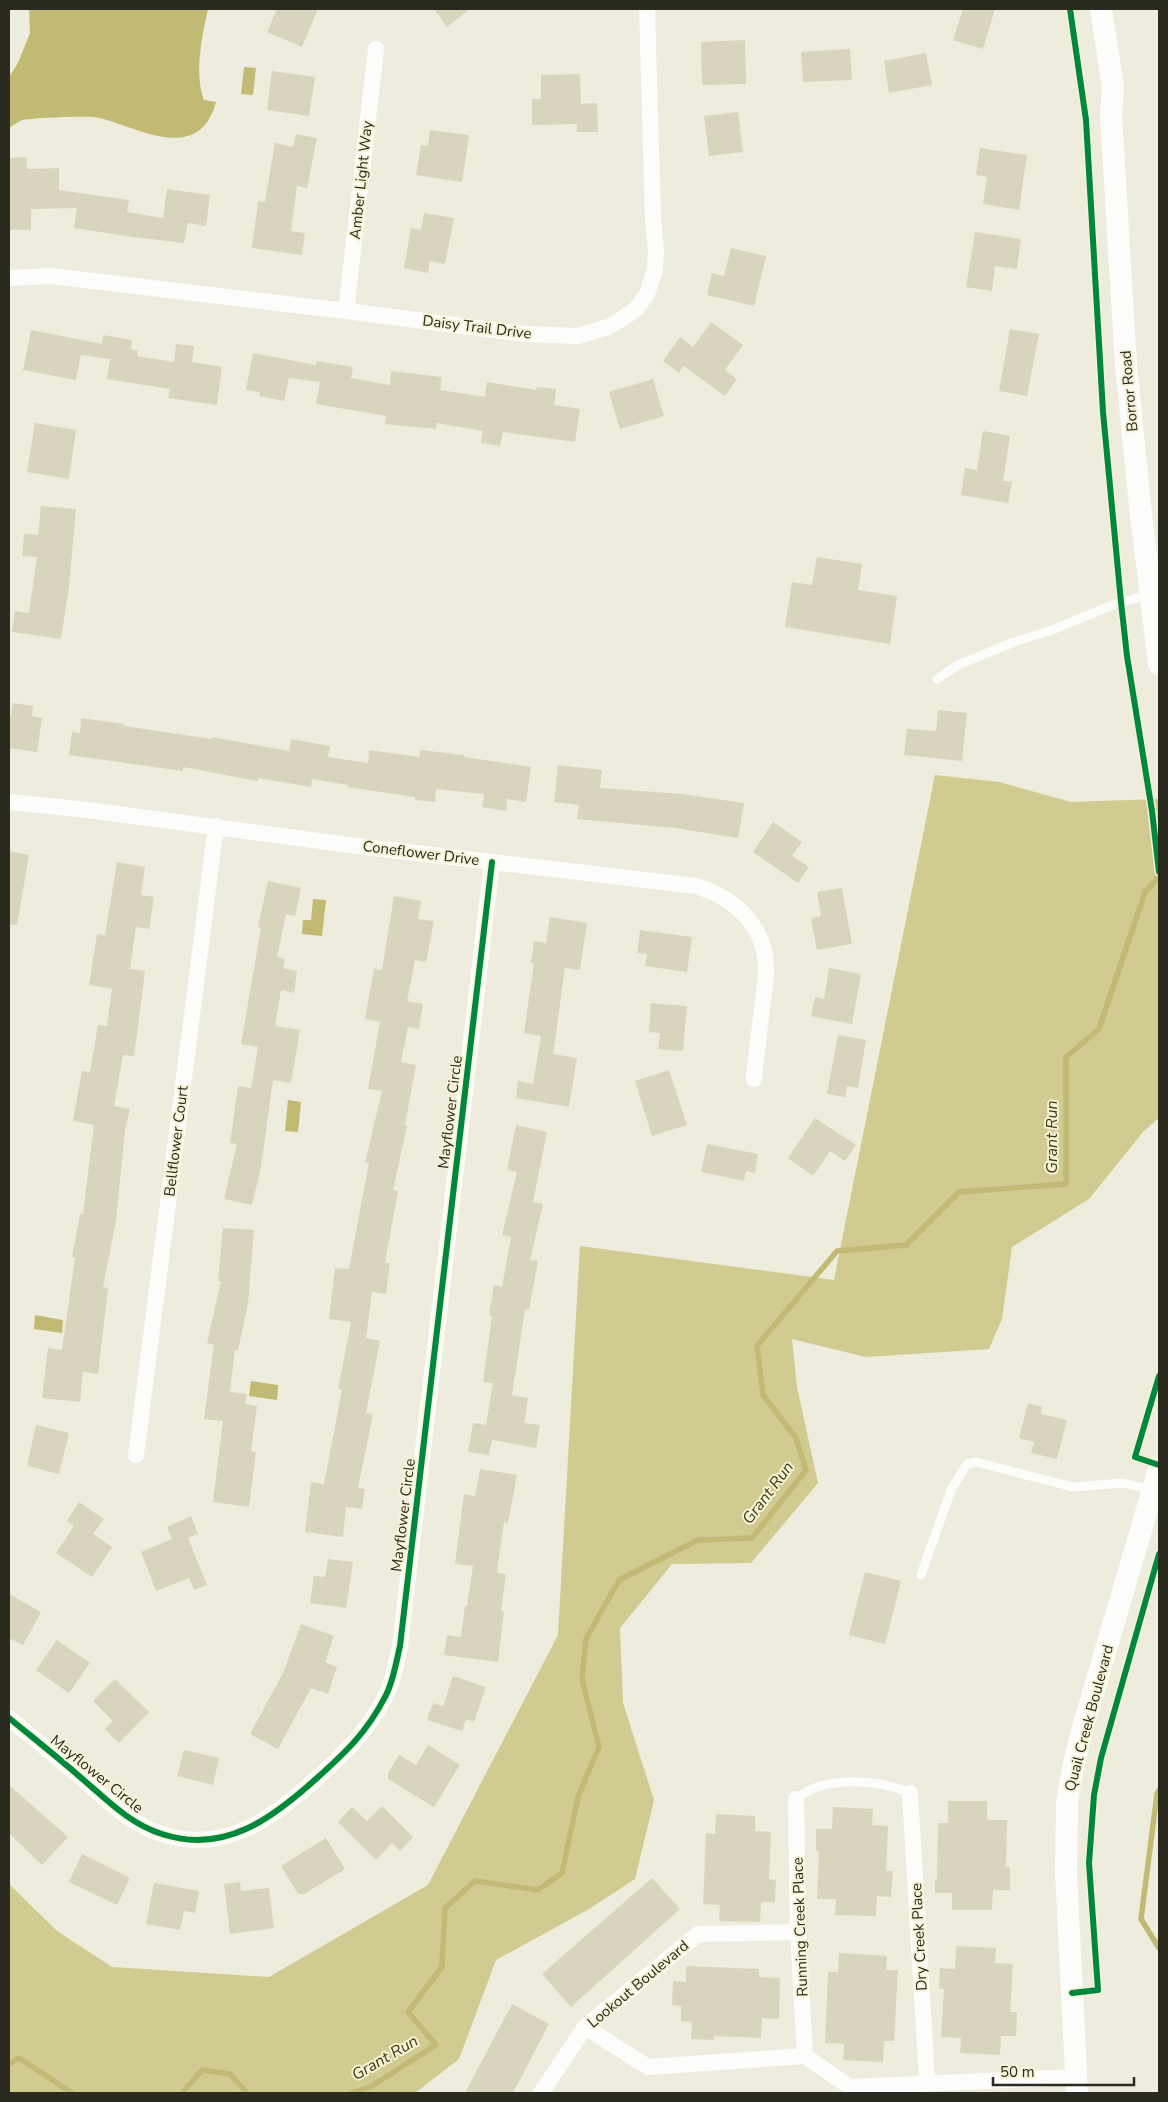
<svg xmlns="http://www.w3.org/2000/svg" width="1168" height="2102" viewBox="0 0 1168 2102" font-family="'Nunito Sans',sans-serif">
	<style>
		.forest { fill: #d1ca91 }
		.water { fill: #c2ba74 }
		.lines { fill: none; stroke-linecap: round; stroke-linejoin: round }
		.stream { stroke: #c2ba74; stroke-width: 5.5 }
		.building { fill: #d9d5bd }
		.lane { stroke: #fcfcfa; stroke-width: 9 }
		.street { stroke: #fcfcfa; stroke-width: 16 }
		.secondary { stroke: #fcfcfa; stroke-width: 22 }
		.cycleway-casing { stroke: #f5f2d5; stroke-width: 9 }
		.cycleway { stroke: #00873e; stroke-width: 6 }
		.labels { text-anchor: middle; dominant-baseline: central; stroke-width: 4; stroke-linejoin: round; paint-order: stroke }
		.street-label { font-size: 15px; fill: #2b2a1f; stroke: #f5f2d5 }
		.water-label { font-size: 16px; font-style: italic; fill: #3f3a12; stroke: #f5f2d5 }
	</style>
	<rect width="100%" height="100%" fill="#eeecdc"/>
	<polygon class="forest" points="935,775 999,782 1071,802 1159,799 1159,1118 1143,1132 1089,1199 1012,1247 1002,1319 989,1349 866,1357 792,1339 797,1387 818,1483 751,1563 672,1564 620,1628 623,1703 654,1800 635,1879 589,1909 496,1960 459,2059 415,2093 9,2093 9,1884 57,1931 112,1967 269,1977 428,1885 558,1635 580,1246 834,1280"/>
	<g class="water">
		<path d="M29 9H208C202 36 194 73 204 100L216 102C199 164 141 129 100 118 91 115 32 118 22 120 18 122 13 125 9 128V77L18 63 30 33Z"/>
		<polygon points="244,67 256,68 253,95 241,94"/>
		<polygon points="313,899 326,900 322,936 302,934 303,920 311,920"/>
		<polygon points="288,1100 301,1102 298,1132 285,1131"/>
		<polygon points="35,1315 63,1320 62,1333 34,1329"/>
		<polygon points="251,1381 278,1385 277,1400 249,1396"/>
	</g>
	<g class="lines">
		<g class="stream">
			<polyline points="1159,1790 1157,1794 1141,1919 1159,1948"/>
			<polyline points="9,2064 19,2058 72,2093"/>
			<polyline points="182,2093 202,2070 230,2074 247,2093"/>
			<polyline points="351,2093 370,2087 436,2045 408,2012 442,1967 445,1908 475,1881 538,1890 562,1873 578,1797 599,1747 582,1679 586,1639 619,1580 698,1540 752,1538 806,1470 796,1438 763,1395 757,1346 837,1251 906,1245 959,1192 1066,1184 1066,1057 1099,1029 1145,892 1159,877"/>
		</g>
	</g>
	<g class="building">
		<polygon points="277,9 318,9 302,47 267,32"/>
		<polygon points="434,9 470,9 447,27"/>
		<polygon points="963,9 995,9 983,49 953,40"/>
		<polygon points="745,40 746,84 702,85 701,42"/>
		<polygon points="850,49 852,80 803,82 801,52"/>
		<polygon points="926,53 932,85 889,93 884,61"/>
		<polygon points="272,71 315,77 309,116 267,110"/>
		<polygon points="580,74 581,104 597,103 598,132 577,132 577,124 532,125 532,99 541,99 541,75"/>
		<polygon points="738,112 743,152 709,156 704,116"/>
		<polygon points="430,130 469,135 462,182 416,175 421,145 428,146"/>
		<polygon points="296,134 317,138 307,188 297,186 291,231 305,233 302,255 252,248 258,201 265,202 275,143 293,147"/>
		<polygon points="980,148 1027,155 1019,210 983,204 987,177 976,175"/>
		<polygon points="26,157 27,169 59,168 59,190 129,200 127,212 163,218 167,189 210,195 206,226 188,223 184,243 133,237 74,228 77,208 31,209 31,230 9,230 9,158"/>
		<polygon points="424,213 454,218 445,264 430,261 428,273 404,268 411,228 421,230"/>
		<polygon points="975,232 1021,239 1017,269 995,266 992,291 966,287"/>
		<polygon points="731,248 766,256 754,306 707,295 712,273 724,276"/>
		<polygon points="711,322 743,345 725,370 737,379 725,396 684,366 679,373 663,361 680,337 693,347"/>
		<polygon points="1010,329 1039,334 1027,396 999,391"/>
		<polygon points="31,330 102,344 103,335 132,340 131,349 138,351 137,356 174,362 176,344 194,346 192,362 222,367 217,405 168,398 170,389 107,379 110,359 81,355 76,380 23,370"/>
		<polygon points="253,353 316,365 317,361 353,367 351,378 390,385 391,371 442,377 440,390 485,397 487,382 536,390 536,387 556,389 554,405 580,409 575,442 503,432 500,446 481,443 483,431 437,423 436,429 385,424 386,416 316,404 320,382 289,378 284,401 259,396 260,392 246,390"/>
		<polygon points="653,379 664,416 620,429 609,392"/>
		<polygon points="35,423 76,430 69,479 27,472"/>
		<polygon points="983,431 1010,436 1003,481 1012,482 1008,503 961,495 965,468 977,470"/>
		<polygon points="41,506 76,509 69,586 61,639 12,632 15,611 29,613 37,557 22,556 24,534 38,535"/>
		<polygon points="817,557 862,564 858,590 897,596 890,644 785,627 792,582 812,585"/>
		<polygon points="13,703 33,706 32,716 42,718 37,752 9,748 9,715 11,716"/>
		<polygon points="938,710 967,713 962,761 904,755 907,729 936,731"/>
		<polygon points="81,718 124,724 124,726 212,739 212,737 289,751 291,739 330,746 328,757 368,763 369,750 419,757 420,750 464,755 464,757 531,767 526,802 507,799 506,811 482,807 484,794 436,789 435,802 415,800 415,797 347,787 348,785 312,779 311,787 258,778 258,781 183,767 183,771 69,755 72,732 80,733"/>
		<polygon points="558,765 602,770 600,788 682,794 744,803 738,838 675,828 577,819 579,805 554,802"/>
		<polygon points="773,822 802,842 792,856 809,867 798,883 753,852"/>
		<polygon points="9,851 29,855 17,925 9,925"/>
		<polygon points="117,862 145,867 141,895 154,897 149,929 136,927 130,969 145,971 134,1056 123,1055 114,1106 130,1109 125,1131 116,1221 103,1287 108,1288 98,1374 83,1372 80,1402 42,1398 48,1348 62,1350 75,1258 72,1257 80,1214 83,1214 94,1125 73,1121 82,1071 90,1072 98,1025 107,1026 112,989 89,985 97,934 105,935"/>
		<polygon points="268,881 301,888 295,916 286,914 277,957 285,959 283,968 297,971 294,993 281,990 275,1026 300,1030 291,1083 273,1080 261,1167 252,1205 224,1199 237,1144 230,1143 238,1086 251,1088 258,1047 241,1044 261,928 258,927"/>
		<polygon points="842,888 852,944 817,950 811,918 821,916 817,892"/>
		<polygon points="394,896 421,901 418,919 434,921 426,962 415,960 407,1001 423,1004 419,1029 408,1027 401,1062 416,1065 405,1125 407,1126 393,1190 398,1191 385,1263 390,1263 386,1294 372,1292 366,1338 380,1341 366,1413 373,1414 358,1488 365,1489 362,1509 346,1507 343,1537 305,1532 311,1482 324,1484 342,1390 338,1389 351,1322 329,1319 335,1268 349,1269 369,1163 365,1163 382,1091 368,1089 380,1022 365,1019 374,969 382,970"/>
		<polygon points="550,917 587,923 580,970 565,968 553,1054 577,1058 569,1107 516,1098 518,1081 533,1084 541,1036 524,1033 534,963 531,963 534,941 546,943"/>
		<polygon points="640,930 692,937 687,972 645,966 647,954 637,953"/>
		<polygon points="829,968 861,974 852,1024 811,1016 815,997 824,999"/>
		<polygon points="651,1003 687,1006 683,1051 658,1049 660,1033 649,1032"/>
		<polygon points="838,1035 866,1040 858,1088 847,1086 845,1097 827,1094"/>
		<polygon points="669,1070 687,1125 652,1136 635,1081"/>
		<polygon points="815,1118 856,1145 845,1161 830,1151 813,1176 788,1158"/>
		<polygon points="516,1125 547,1132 533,1202 543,1204 530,1260 538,1261 529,1310 525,1309 512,1395 528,1398 524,1423 540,1425 536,1448 492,1440 489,1455 468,1452 473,1423 486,1425 493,1383 483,1382 492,1316 489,1315 494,1285 502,1287 511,1237 502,1235 517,1172 507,1170"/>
		<polygon points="707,1144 758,1154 755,1173 746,1171 744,1181 701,1172"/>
		<polygon points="223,1228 254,1230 248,1303 238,1350 235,1350 230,1392 247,1394 245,1404 257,1406 251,1451 256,1452 249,1507 213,1502 223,1421 204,1419 214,1345 207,1343 221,1281 218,1281"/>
		<polygon points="1028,1403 1042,1407 1041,1414 1067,1420 1057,1459 1031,1453 1034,1442 1019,1438"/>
		<polygon points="36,1425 69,1433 59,1474 27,1466"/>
		<polygon points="480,1469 517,1475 508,1523 504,1522 497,1573 506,1574 501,1611 504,1611 498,1662 444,1655 447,1635 461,1637 465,1606 467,1606 473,1566 455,1564 464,1494 475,1496"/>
		<polygon points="79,1502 104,1519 93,1534 112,1547 92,1577 56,1553 74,1526 67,1521"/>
		<polygon points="191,1516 198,1534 188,1538 207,1585 194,1590 189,1578 156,1591 141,1552 172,1539 167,1527"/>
		<polygon points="328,1559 353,1562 346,1608 310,1603 314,1576 325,1577"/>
		<polygon points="865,1572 901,1581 885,1644 849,1635"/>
		<polygon points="9,1594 41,1612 23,1645 9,1638"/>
		<polygon points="301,1624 334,1636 325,1662 337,1667 328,1694 311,1688 278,1749 250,1734 283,1673"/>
		<polygon points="57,1640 90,1663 69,1693 36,1670"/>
		<polygon points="453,1676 486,1687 474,1722 466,1719 462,1731 427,1720 433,1703 443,1706"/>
		<polygon points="115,1679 149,1712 119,1743 105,1729 113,1721 93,1701"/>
		<polygon points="428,1745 460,1765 434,1807 388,1779 388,1773 399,1755 416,1765"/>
		<polygon points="184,1750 219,1758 213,1785 177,1776"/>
		<polygon points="9,1785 68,1837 42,1865 9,1833"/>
		<polygon points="948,1801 987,1801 987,1820 1007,1820 1006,1867 1010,1867 1010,1890 993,1890 992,1910 952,1910 952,1893 935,1893 935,1879 937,1879 938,1823 948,1823"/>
		<polygon points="382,1806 413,1837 400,1851 392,1843 376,1860 338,1822 352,1807 367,1821"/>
		<polygon points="833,1807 873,1809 872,1825 888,1826 886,1871 893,1871 891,1897 877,1896 876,1916 835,1915 836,1899 817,1899 819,1851 816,1851 816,1829 832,1829"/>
		<polygon points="716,1814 755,1816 755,1831 771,1832 769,1879 776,1880 775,1902 761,1902 760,1922 719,1921 720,1905 703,1904 706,1833 715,1834"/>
		<polygon points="326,1838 345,1869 304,1894 298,1894 281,1866"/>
		<polygon points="82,1854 130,1878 117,1905 69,1882"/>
		<polygon points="652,1878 680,1909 571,2007 542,1974"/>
		<polygon points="240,1882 241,1891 269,1888 274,1928 230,1934 224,1884"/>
		<polygon points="154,1883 199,1891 195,1913 184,1911 180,1930 146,1924"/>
		<polygon points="956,1946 996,1948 995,1963 1013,1964 1010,2012 1017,2012 1016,2036 1001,2036 1000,2055 960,2053 961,2038 941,2037 944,1989 939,1989 940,1968 955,1969"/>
		<polygon points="839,1953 887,1956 886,1970 898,1970 894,2041 884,2041 883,2062 843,2060 844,2044 825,2043 828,1972 838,1972"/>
		<polygon points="686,1966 759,1969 759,1977 780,1978 779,2019 762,2018 761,2038 714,2036 714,2040 691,2039 692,2022 681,2021 681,2006 672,2005 673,1981 686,1982"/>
		<polygon points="512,2004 549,2024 513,2093 465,2093"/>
	</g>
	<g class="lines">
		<g class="lane">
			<polyline points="937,679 958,665 1014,642 1052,630 1115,604 1151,594"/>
			<polyline points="921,1575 951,1490 967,1464 976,1462 1073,1487 1123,1483 1152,1490"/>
			<path d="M796 1799C824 1775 878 1779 910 1793"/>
		</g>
		<g class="street">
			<polyline points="9,278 51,276 346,311 525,334 578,336 608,327 622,319 637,308 647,294 655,270 656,249 653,220 647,9"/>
			<polyline points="346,311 376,49"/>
			<path d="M9 802 88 810 357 846 696 886C735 898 767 927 766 971 766 984 763 997 762 1010 759 1033 756 1056 754 1079"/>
			<polyline points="136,1455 216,826"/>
			<path d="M9 1718C32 1737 56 1756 79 1776 105 1798 129 1824 162 1834 225 1855 274 1817 317 1778 346 1752 367 1732 385 1697 393 1683 396 1663 400 1646L492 862"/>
			<polyline points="910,1793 927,2082"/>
			<polyline points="796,1799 798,1932 805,2056"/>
			<polyline points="585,2027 648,2067 805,2056 850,2087 1076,2077"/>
			<polyline points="541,2093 585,2027 698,1934 798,1932"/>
		</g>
		<g class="secondary">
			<polyline points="1101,9 1113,87 1111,116 1126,364 1140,506 1159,664"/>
			<polyline points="1077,2093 1066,1873 1067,1802 1073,1768 1081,1734 1159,1469"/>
		</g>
		<defs>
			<g id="cycleway">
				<polyline points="1070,9 1086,120 1103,412 1121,602 1127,656 1152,811 1159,872"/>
				<polyline points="1159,1376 1135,1457 1159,1465"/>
				<path d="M9 1718C32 1737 56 1756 79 1776 105 1798 129 1824 162 1834 225 1855 274 1817 317 1778 346 1752 367 1732 385 1697 393 1683 396 1663 400 1646L492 862"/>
				<polyline points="1072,1993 1098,1990 1089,1863 1094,1795 1101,1758 1159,1554"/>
			</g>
		</defs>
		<use href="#cycleway" class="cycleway-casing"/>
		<use href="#cycleway" class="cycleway"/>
	</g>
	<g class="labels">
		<g class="street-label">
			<text transform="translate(361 180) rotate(-84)">Amber Light Way</text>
			<text transform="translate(477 327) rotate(7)">Daisy Trail Drive</text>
			<text transform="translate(1129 391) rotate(-95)">Borror Road</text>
			<text transform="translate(421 853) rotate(7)">Coneflower Drive</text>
			<text transform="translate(450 1112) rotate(-83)">Mayflower Circle</text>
			<text transform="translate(176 1141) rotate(-83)">Bellflower Court</text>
			<text transform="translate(403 1515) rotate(-83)">Mayflower Circle</text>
			<text transform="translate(1089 1718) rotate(-75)">Quail Creek Boulevard</text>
			<text transform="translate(97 1774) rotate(39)">Mayflower Circle</text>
			<text transform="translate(800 1927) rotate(-92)">Running Creek Place</text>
			<text transform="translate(919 1937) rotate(-93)">Dry Creek Place</text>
			<text transform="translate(638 1984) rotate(-40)">Lookout Boulevard</text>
		</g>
		<g class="water-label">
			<text transform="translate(1052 1137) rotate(-90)">Grant Run</text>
			<text transform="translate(768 1493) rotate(-53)">Grant Run</text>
			<text transform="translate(385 2058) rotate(-30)">Grant Run</text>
		</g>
	</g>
	<rect width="1168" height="2102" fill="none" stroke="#2b2a1f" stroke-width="20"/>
	<path d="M993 2077v8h141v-8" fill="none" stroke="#2b2a1f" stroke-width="2.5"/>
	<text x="1000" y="2077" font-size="15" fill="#2b2a1f" stroke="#f5f2d5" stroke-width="4" paint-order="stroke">50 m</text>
</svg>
